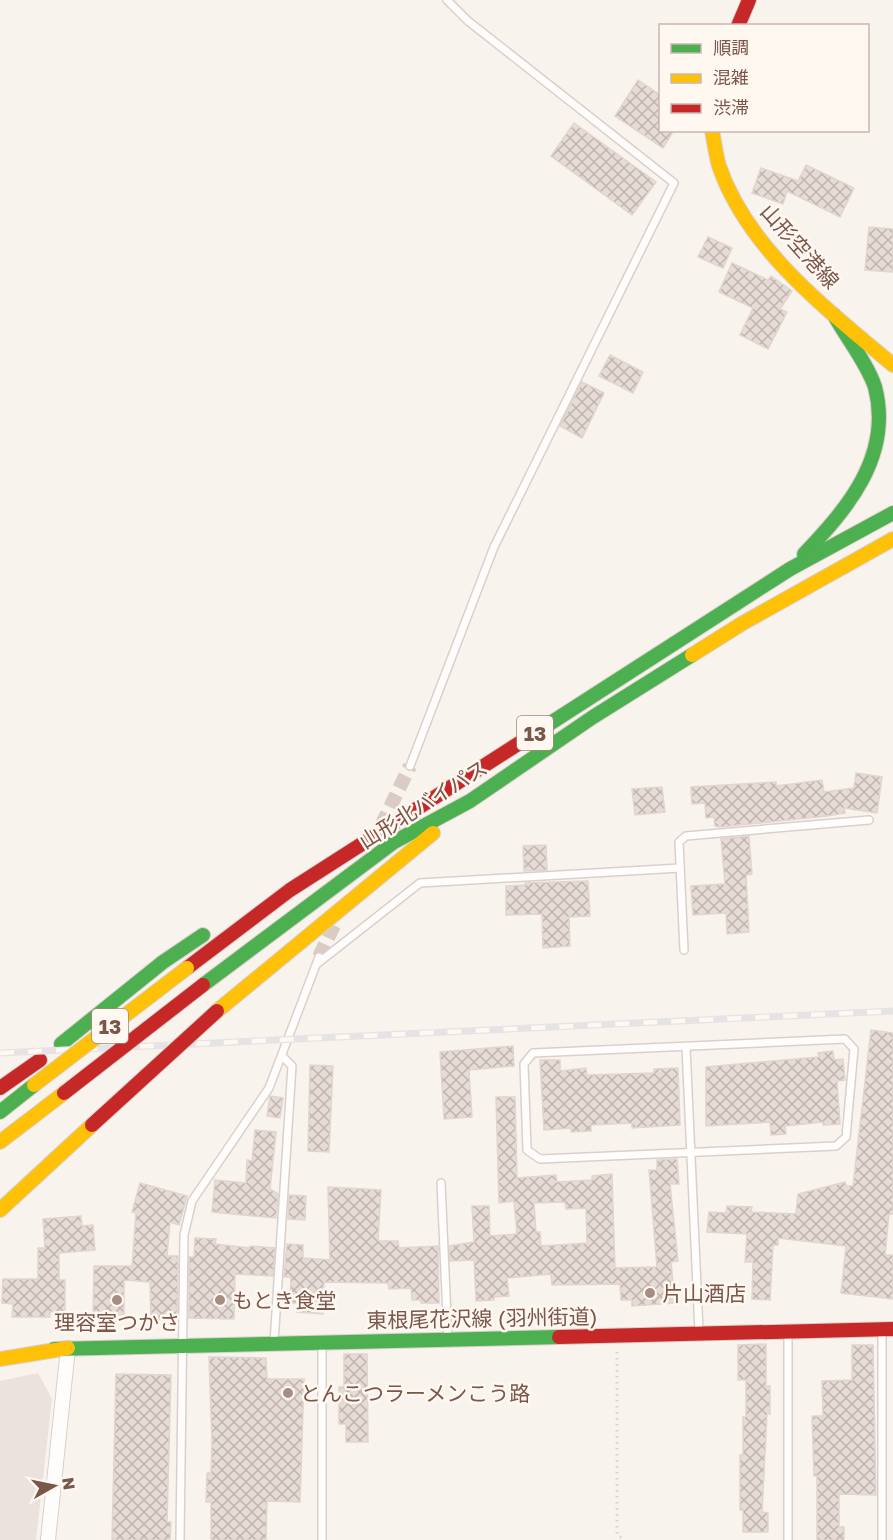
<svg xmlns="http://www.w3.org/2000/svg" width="893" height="1540" viewBox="0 0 893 1540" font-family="'Golos Text','Noto Sans JP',sans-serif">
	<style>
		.industrial { fill: #ebe2dd }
		.building { fill: url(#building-cross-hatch); stroke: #e2d5d0; stroke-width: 1.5; fill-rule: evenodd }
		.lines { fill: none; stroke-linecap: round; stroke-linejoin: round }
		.street-tunnel { stroke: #d9ccc5; stroke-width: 14; stroke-dasharray: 14 7; stroke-linecap: butt }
		.lane-casing { stroke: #d9d0cc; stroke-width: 10 }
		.street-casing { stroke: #d9d0cc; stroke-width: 16 }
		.fast-casing { stroke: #d9cfca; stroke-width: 16 }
		.slow-casing { stroke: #d9cfca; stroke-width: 16 }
		.jam-casing { stroke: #d9cfca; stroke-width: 16 }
		.path { stroke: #dbd1ce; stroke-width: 3; stroke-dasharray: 1.5 4.5; stroke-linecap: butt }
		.lane { stroke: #fefdfc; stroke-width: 7 }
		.street { stroke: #fefdfc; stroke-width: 14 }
		.fast { stroke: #4caf50; stroke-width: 14 }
		.slow { stroke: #ffc107; stroke-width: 14 }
		.jam { stroke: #c62828; stroke-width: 14 }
		.rail-casing { stroke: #e5e3e6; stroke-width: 7 }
		.rail { stroke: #fff8f1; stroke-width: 4.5; stroke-dasharray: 14; stroke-linecap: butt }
		.slow-bridge-casing { stroke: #dacfca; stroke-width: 16; stroke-linecap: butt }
		.jam-bridge-casing { stroke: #dacfca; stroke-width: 16; stroke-linecap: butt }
		.slow-bridge { stroke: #ffc107; stroke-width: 14 }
		.jam-bridge { stroke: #c62828; stroke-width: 14 }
		.poi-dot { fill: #a68d84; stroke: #fff8f1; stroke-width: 2 }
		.labels { text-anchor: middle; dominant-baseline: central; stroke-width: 5; stroke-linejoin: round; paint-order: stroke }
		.shield { fill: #fff8f1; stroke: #a2877d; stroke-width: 1.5 }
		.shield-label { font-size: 20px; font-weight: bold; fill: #7a564b }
		.street-label { font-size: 21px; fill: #7a564b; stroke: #fff8f1 }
		.poi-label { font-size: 21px; fill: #7a564b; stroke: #fff8f1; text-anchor: start }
	</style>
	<defs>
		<pattern id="building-cross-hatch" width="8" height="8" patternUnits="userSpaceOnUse" patternTransform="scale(1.5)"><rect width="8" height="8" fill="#e6dbd5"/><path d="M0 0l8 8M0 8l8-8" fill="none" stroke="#bfb4af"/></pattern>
	</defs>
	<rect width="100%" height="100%" fill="#f9f3ee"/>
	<polygon class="industrial" points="38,1373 52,1399 36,1540 0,1540 0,1381"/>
	<g class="building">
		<polygon points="638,80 660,95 660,130 674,130 663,148 615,116"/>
		<polygon points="574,123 656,182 632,215 551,156"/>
		<polygon points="806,165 854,188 840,217 787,191 783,204 752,193 761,168 798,181"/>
		<polygon points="869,227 893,229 893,272 865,270"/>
		<polygon points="708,237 732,248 723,268 698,257"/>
		<polygon points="732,263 768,280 771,276 792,291 780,309 787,312 768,349 740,335 753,308 719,292"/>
		<polygon points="610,355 643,372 633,393 599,376"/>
		<polygon points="582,382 604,393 582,438 560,426"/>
		<polygon points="856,773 882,777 877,813 844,808 845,813 827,816 720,827 715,826 714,817 706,818 705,803 692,804 691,787 776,782 776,786 822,780 824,792 854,788"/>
		<polygon points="662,787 665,812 635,815 632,789"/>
		<polygon points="749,836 752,874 746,875 749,932 727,934 726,913 693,915 691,886 725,884 721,839"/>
		<polygon points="546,845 547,870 524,871 523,846"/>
		<polygon points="588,881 590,916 569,917 570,946 543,948 542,914 506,915 506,886 525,885 525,883"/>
		<polygon points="871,1030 893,1033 893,1214 889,1214 885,1255 893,1255 893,1299 841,1293 846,1246 778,1238 778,1245 773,1245 770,1300 752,1299 753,1262 745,1262 747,1234 707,1232 709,1212 726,1213 727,1206 752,1207 751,1212 796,1214 798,1194 845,1182 846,1186 853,1186"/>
		<polygon points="513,1046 514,1066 469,1070 472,1117 444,1119 440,1052"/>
		<polygon points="833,1051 834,1060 843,1059 845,1080 837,1081 840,1124 823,1125 823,1122 785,1126 786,1134 771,1135 770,1122 706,1126 706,1067 819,1057 818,1053"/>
		<polygon points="540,1060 560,1060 560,1071 586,1068 587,1075 654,1073 654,1069 678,1068 680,1125 632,1128 632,1123 591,1125 591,1131 571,1132 571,1128 544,1130"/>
		<polygon points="310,1065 333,1066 329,1152 308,1151"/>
		<polygon points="270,1096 283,1098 280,1118 267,1116"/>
		<path d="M496 1097H515L517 1178 556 1175 557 1182 592 1180V1176L612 1174 615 1268 657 1267 649 1170H657V1160L677 1159 679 1184H670L678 1261 671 1262 675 1303 632 1306V1300H621L620 1284 552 1285 551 1274 507 1278 509 1296 494 1297V1300L476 1301 474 1260 450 1261 449 1246 474 1242 472 1206H489L490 1236 517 1234 514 1201 499 1203ZM565 1202 566 1209 586 1208 587 1243 541 1246 540 1232H536L534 1203Z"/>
		<polygon points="255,1130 276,1132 270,1189 278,1194 276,1218 212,1212 215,1180 246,1183 247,1160 252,1161"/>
		<polygon points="140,1183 187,1196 179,1225 170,1222 167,1256 178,1256 177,1318 151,1321 150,1282 124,1280 124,1321 93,1320 94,1266 132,1266 136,1213 132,1212"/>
		<polygon points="328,1187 381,1190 378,1241 398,1241 399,1248 438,1246 439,1303 421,1303 421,1300 412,1300 411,1288 389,1289 388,1283 324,1282 323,1314 297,1312 298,1303 290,1303 291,1277 284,1277 287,1244 303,1245 303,1258 330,1260"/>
		<polygon points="289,1195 306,1196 305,1220 288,1219"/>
		<polygon points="81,1216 82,1226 93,1225 95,1250 59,1253 59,1280 65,1280 65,1312 50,1312 50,1317 12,1317 13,1304 2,1303 3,1279 38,1279 38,1248 45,1248 43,1219"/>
		<polygon points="195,1238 216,1239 215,1244 250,1248 250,1246 275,1248 273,1276 235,1274 234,1319 189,1318 189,1257 194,1257"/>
		<polygon points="766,1344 766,1386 770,1386 770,1414 767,1414 762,1512 768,1513 768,1532 743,1532 743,1510 740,1510 740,1455 743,1455 743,1417 746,1417 746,1380 738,1380 738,1345"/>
		<polygon points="852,1345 873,1345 876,1495 839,1494 839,1527 844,1527 844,1540 817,1540 817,1476 814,1476 812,1416 823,1416 822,1381 852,1380"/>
		<polygon points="344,1354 367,1354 368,1442 346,1442 346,1424 339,1424 339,1387 344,1387"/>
		<polygon points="209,1357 266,1358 267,1379 304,1379 300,1502 267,1501 266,1540 211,1540 211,1502 206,1502 207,1473 211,1473 212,1442"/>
		<polygon points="116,1374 171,1375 167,1522 171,1522 170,1540 112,1540"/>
	</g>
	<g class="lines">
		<g class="street-tunnel">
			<polyline points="381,826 410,766"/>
			<polyline points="319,957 337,919"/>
		</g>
		<defs>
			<g id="lane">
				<polyline points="410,766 494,547 674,183 468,21 447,0"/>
				<polyline points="684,950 679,842 686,836 869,820"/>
				<polyline points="318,963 420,883 680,868"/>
				<polygon points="845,1039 854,1049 846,1137 836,1146 540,1159 527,1150 524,1064 533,1053"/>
				<polyline points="686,1047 699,1331"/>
				<polyline points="441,1183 448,1339"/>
				<polyline points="788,1334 788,1540"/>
				<polyline points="274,1343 292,1066 282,1056"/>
				<polyline points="180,1540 184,1235 192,1201 269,1088 319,957"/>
				<polyline points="322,1540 322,1345"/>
				<polyline points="882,1540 882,1331"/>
			</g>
			<polyline id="street" points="48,1540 68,1348"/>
			<g id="fast">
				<path d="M804 554C847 509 893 456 875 387 866 361 847 339 834 315"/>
				<polyline points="532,735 790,569 893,513"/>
				<polyline points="203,985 394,842 470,801 593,717 692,655"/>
				<polyline points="61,1044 163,962 203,935"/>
				<polyline points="0,1112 34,1085"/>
				<polyline points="54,1349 559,1337"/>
			</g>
			<g id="slow">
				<path d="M712 130C714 142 716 155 719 166 748 250 828 310 893 365"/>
				<polyline points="692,655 743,623 893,539"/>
				<polyline points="217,1011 433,833"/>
				<polyline points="0,1142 64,1093"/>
				<polyline points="0,1210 92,1125"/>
				<polyline points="0,1359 68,1348"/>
			</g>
			<g id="jam">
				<polyline points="738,26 749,0"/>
				<polyline points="187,968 290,890 532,735"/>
				<polyline points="0,1088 40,1060"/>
				<polyline points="559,1337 893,1329"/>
			</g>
		</defs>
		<use href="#lane" class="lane-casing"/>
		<use href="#street" class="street-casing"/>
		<use href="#fast" class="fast-casing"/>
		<use href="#slow" class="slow-casing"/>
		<use href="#jam" class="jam-casing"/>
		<polyline class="path" points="617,1352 617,1534 624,1540"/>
		<use href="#lane" class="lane"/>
		<use href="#street" class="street"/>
		<use href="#fast" class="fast"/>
		<use href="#slow" class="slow"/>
		<use href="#jam" class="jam"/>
		<defs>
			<polyline id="rail" points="0,1053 893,1011"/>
		</defs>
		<use href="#rail" class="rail-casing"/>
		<use href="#rail" class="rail"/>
		<defs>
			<polyline id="slow-bridge" points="34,1085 187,968"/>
			<g id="jam-bridge">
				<polyline points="64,1093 203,985"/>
				<polyline points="92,1125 217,1011"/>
			</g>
		</defs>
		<use href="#slow-bridge" class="slow-bridge-casing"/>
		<use href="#jam-bridge" class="jam-bridge-casing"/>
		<use href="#slow-bridge" class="slow-bridge"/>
		<use href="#jam-bridge" class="jam-bridge"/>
	</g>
	<g class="poi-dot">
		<circle cx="650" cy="1293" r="6"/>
		<circle cx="117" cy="1300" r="6"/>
		<circle cx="220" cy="1300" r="6"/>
		<circle cx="288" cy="1393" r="6"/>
	</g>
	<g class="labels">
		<g class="shield">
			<rect x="517" y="716" width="36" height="34" rx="4.5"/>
			<rect x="92" y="1009" width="36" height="34" rx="4.5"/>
		</g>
		<g class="shield-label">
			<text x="535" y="733">13</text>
			<text x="110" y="1026">13</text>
		</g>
		<g class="street-label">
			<text transform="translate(800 246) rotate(48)">山形空港線</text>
			<text transform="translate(423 804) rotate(-32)">山形北バイパス</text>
			<text transform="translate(482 1318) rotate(-1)">東根尾花沢線 (羽州街道)</text>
		</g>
		<g class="poi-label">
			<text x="662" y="1293">片山酒店</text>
			<text x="232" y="1300">もとき食堂</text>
			<text x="117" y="1322" text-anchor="middle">理容室つかさ</text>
			<text x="300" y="1393">とんこつラーメンこう路</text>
		</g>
	</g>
	<rect x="659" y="24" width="210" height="108" fill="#fff8f1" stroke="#cab7af" stroke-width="1.5"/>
	<rect x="671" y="44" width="30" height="9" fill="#4caf50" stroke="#cab7af" stroke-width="1.5"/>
	<text x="713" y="54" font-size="18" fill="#7a564b">順調</text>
	<rect x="671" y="74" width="30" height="9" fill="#ffc107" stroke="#cab7af" stroke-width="1.5"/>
	<text x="713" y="84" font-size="18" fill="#7a564b">混雑</text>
	<rect x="671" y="104" width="30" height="9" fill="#c62828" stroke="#cab7af" stroke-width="1.5"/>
	<text x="713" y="114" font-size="18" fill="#7a564b">渋滞</text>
	<g transform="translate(54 1486) rotate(81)" stroke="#fff8f1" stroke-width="4.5" paint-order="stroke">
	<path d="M0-4.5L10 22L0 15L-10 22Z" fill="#7a564b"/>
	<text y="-9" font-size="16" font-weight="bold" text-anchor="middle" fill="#7a564b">N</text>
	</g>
</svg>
